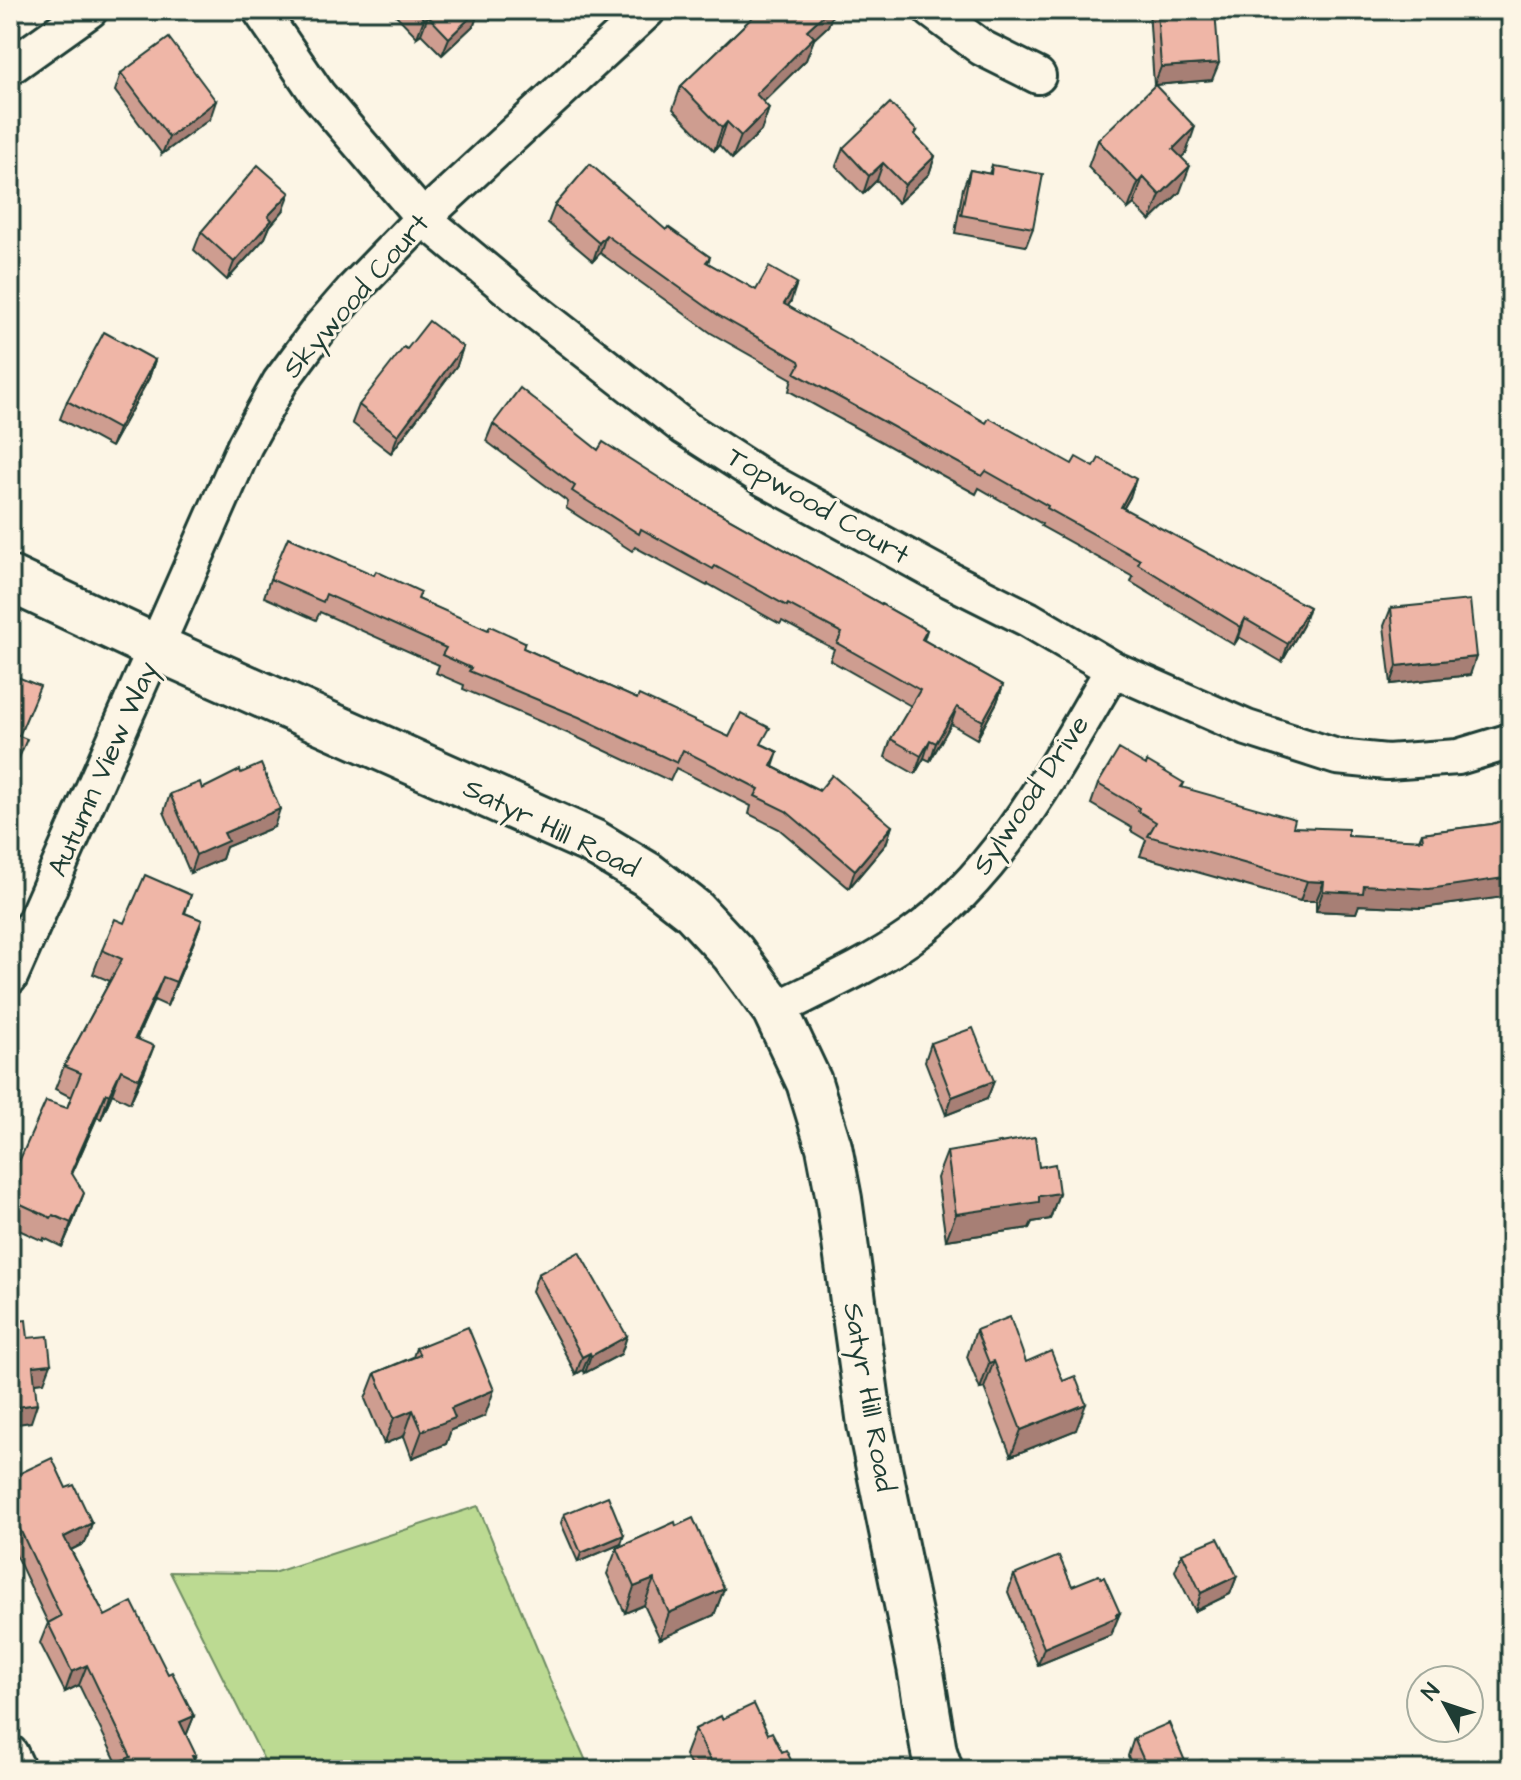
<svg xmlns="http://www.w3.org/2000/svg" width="1521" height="1780" viewBox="0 0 1521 1780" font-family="'Architects Daughter',sans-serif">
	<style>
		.green { fill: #bcda92; stroke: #6e8c63; stroke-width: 2 }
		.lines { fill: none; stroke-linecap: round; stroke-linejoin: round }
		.street-casing { stroke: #1f3d34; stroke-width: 40 }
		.secondary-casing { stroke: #1f3d34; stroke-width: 50 }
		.street { stroke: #fcf5e5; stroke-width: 34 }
		.secondary { stroke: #fcf5e5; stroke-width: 44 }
		.wall { fill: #ce9d90; stroke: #1f3d34; stroke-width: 2 }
		.shaded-wall { fill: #a77f75; stroke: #1f3d34; stroke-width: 2 }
		.building { fill: #efb6a7; stroke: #1f3d34; stroke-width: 2 }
		.labels { text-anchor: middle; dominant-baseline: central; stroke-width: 6; stroke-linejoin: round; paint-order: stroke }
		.street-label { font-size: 28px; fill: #1f3d34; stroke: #fcf5e5 }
	</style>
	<rect width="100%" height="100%" fill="#fcf5e5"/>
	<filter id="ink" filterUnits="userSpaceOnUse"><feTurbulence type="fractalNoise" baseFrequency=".0125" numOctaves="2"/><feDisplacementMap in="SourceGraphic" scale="16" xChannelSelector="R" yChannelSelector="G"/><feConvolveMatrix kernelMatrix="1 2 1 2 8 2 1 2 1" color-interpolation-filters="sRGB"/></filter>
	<g filter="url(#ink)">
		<polygon class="green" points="478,1506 550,1680 590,1770 269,1770 170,1572 273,1573"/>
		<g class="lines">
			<defs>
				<g id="street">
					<polyline points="260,10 318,95 423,218 525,303 685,428 763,478 950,580 1028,619 1113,669 1247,728 1337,757 1387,762 1458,757 1511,741"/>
					<polyline points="931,10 982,48 1038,76"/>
					<polyline points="10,67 90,10"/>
					<polyline points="10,977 245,445 280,382 320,328 353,290 423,218 648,10"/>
					<path d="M775 1010C821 987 869 966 910 937 1003 871 1056 764 1113 669"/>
					<polyline points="10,1753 18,1770"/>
				</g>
				<polyline id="secondary" points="10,579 157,648 593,842 648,875 694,911 733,953 775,1010 809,1082 829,1147 839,1199 870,1424 920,1667 934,1752 940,1770"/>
			</defs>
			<use href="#street" class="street-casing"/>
			<use href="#secondary" class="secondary-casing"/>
			<use href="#street" class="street"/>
			<use href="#secondary" class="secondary"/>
		</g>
		<g class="wall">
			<polygon points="391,10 479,10 474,25 442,55 421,34 417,37"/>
			<polygon points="760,10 834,10 828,26 814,39 806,60 763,102 769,108 761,131 732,159 719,145 714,151 673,109 681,86"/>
			<polygon points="1149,10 1215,10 1212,80 1154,85"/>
			<polygon points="121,73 210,119 162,154 115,91"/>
			<polygon points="917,131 915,135 935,156 929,174 898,203 877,180 863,194 836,166 843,148"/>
			<polygon points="1098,140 1186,153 1181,157 1180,192 1150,221 1134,204 1128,209 1088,167"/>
			<polygon points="992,165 1033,228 1026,246 955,233 963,188 970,170 989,174"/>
			<polygon points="555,205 666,230 710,257 708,263 756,290 791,301 788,306 986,423 1130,497 1123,509 1303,625 1282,662 1239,637 1234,645 1131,582 1133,577 1041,526 1042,524 979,488 976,494 789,391 792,379 711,333 600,253 593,261 548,223"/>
			<polygon points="283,211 270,226 265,238 227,280 194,250 201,232"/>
			<polygon points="463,347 457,365 391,453 352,423 359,405 407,349"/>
			<polygon points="155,360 149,378 111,447 60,419 67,401"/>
			<polygon points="493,424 598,450 675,488 927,630 924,640 1003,685 997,702 977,739 951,724 930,761 924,758 915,774 885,757 891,739 911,706 830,660 834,649 782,621 780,624 708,584 707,586 635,547 632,551 566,508 568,502 486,441"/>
			<polygon points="270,579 418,599 523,648 637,699 729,737 764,745 778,752 773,767 892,826 886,844 849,888 779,829 749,814 751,806 676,768 670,781 572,735 463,689 464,685 436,673 439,665 320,612 316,620 264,597"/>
			<polygon points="1391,608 1470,675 1391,684 1384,626"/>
			<polygon points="241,773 274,827 226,847 222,859 190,873 164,812 170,794 202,789"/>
			<polygon points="1184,783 1182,788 1293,827 1348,836 1419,840 1422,833 1492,824 1511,818 1511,896 1422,908 1359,905 1356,913 1316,911 1316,901 1300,901 1140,856 1146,840 1131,831 1132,828 1091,804 1098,784"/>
			<polygon points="191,895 185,913 202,920 193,944 167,1006 154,1000 137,1038 145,1070 130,1103 112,1094 101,1119 97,1117 72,1174 75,1217 62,1247 44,1238 43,1241 10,1226 10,1167 17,1166 67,1108 71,1097 55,1089 64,1066 110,981 93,974 102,950 124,923"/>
			<polygon points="931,1043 994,1081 987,1099 946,1115 925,1061"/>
			<polygon points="947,1152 1039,1167 1059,1193 1050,1219 1032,1222 1029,1228 946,1240 937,1178"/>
			<polygon points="538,1274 627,1336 621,1354 585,1373 583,1370 576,1374 532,1291"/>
			<polygon points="976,1330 1026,1362 1063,1381 1076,1430 1011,1456 984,1388 980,1389 967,1357"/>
			<polygon points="416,1348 485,1416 451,1430 446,1444 412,1458 404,1436 384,1444 365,1399 375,1373 413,1357"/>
			<polygon points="10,1478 66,1488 92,1523 85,1543 71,1550 105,1616 168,1674 194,1716 186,1736 195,1762 192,1770 118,1770 119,1767 79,1685 65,1692 40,1643 48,1623 10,1543"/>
			<polygon points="564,1514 621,1544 578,1562 561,1523"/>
			<polygon points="676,1526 724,1589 714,1615 660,1639 644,1605 625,1613 607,1574 617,1548"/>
			<polygon points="1182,1553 1237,1576 1230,1594 1195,1611 1175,1571"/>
			<polygon points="1014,1575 1113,1631 1111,1635 1038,1665 1008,1592"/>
			<polygon points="722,1719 768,1734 796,1770 693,1770 685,1755 695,1729"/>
			<polygon points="1134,1738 1187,1766 1206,1770 1134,1770 1128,1756"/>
		</g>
		<g class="shaded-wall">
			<polygon points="478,10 479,10 474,25 442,55 449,38"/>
			<polygon points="829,10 834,10 828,26 814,39 806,60 748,117 756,94 807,30"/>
			<polygon points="428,16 421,34 417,37 424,19"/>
			<polygon points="1219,63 1212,80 1154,85 1161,67"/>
			<polygon points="216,101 210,119 162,154 169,137"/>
			<polygon points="769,108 761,131 732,159 741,136"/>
			<polygon points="727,122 719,145 714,151 722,128"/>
			<polygon points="1195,127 1186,153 1164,175 1173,149"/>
			<polygon points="935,156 929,174 898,203 905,185"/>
			<polygon points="883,163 877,180 863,194 869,176"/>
			<polygon points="1190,166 1180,192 1150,221 1160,195"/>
			<polygon points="1143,177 1134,204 1128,209 1138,183"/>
			<polygon points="290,193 283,211 270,226 265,238 227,280 234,262 268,216"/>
			<polygon points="606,235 600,253 593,261 599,243"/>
			<polygon points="797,283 791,301 778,322 784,304"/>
			<polygon points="463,347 457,365 391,453 398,435"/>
			<polygon points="155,360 149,378 111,447 118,429"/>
			<polygon points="1136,479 1130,497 1114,525 1121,507"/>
			<polygon points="1309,607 1303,625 1282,662 1288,644"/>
			<polygon points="1245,619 1239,637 1234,645 1241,627"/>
			<polygon points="1476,657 1470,675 1391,684 1397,666"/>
			<polygon points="1003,685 997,702 977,739 983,721"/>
			<polygon points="957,707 951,724 930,761 936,743"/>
			<polygon points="930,740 924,758 915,774 921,756"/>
			<polygon points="280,809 274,827 226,847 222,859 190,873 196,855 224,833"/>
			<polygon points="892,826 886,844 849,888 855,870"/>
			<polygon points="1511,877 1511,896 1422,908 1359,905 1356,913 1316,911 1323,891 1364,885"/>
			<polygon points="1307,881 1324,882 1316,901 1300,901"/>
			<polygon points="202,920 193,944 167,1006 176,982"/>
			<polygon points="163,977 154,1000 126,1061 135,1038"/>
			<polygon points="154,1046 145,1070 130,1103 139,1079"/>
			<polygon points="121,1070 112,1094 101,1119 109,1095"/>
			<polygon points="994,1081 987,1099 946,1115 952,1097"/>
			<polygon points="106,1093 97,1117 62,1196 71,1172"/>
			<polygon points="84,1193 75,1217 62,1247 71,1223"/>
			<polygon points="1059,1193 1050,1219 1032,1222 1029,1228 946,1240 956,1214 1039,1196"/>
			<polygon points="627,1336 621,1354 585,1373 591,1356"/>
			<polygon points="590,1353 583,1370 576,1374 582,1357"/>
			<polygon points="994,1361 984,1388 980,1389 989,1363"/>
			<polygon points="51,1364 44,1382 26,1384 33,1366"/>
			<polygon points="494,1390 485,1416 451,1430 446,1444 412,1458 422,1431 451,1408"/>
			<polygon points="37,1404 31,1422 10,1425 10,1408"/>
			<polygon points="1086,1404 1076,1430 1011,1456 1021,1430"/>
			<polygon points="413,1410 404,1436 384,1444 394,1418"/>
			<polygon points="92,1523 85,1543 56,1557 64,1537"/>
			<polygon points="624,1535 621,1544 578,1562 581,1553"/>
			<polygon points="1237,1576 1230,1594 1195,1611 1201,1593"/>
			<polygon points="654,1579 644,1605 625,1613 634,1587"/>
			<polygon points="724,1589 714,1615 660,1639 669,1613"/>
			<polygon points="1120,1613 1111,1635 1038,1665 1044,1648"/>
			<polygon points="87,1665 79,1685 65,1692 72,1672"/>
			<polygon points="194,1716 186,1736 180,1722"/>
			<polygon points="196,1755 192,1763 195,1762 192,1770 185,1770 192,1756"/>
		</g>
		<g class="building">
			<polygon points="415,10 478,10 449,38 428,16 424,19"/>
			<polygon points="760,10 829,10 807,30 814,37 756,94 769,108 741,136 727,122 722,128 681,86"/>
			<polygon points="1157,10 1215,10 1219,63 1161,67"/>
			<polygon points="169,38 216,101 169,137 121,73"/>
			<polygon points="1155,85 1195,127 1173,149 1190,166 1160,195 1143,177 1138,183 1098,140"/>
			<polygon points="890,103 917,131 914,134 935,156 905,185 883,163 869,176 843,148"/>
			<polygon points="590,164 666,230 668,227 710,257 706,262 756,290 769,267 797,283 784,304 847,339 986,423 989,418 1072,464 1076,457 1094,467 1099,458 1136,479 1121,507 1309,607 1288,644 1245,619 1241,627 1138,564 1140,560 1047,508 1048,506 986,471 982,476 795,373 800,364 799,361 718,315 606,235 599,243 555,205"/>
			<polygon points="258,165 290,193 268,216 272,220 234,262 201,232"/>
			<polygon points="992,165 1043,174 1033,228 961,215 970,170 991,174"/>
			<polygon points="429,321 463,347 398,435 359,405 404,347 407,349"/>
			<polygon points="104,332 155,360 118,429 67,401"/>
			<polygon points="520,388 598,450 603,442 675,488 927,630 922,639 1003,685 983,721 957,707 936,743 930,740 921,756 891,739 920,690 837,643 842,633 788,604 787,606 715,566 713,569 641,529 639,534 572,491 575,486 493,424"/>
			<polygon points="288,537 374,575 376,571 421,592 418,599 488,630 490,626 525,642 523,648 637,699 639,695 729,737 741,713 770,728 761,744 778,752 771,766 819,791 832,775 892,826 855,870 786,811 755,796 759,789 683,750 677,763 579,717 469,671 471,668 442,655 446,648 326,594 323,602 270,579"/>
			<polygon points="1470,600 1476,657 1397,666 1391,608"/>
			<polygon points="10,674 40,686 19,736 27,739 10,779"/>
			<polygon points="1119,749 1146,765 1147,761 1184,783 1181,787 1295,819 1293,827 1348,829 1348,836 1423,840 1422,833 1492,824 1511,818 1511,877 1429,889 1364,885 1363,893 1323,891 1324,882 1307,881 1148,836 1156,822 1138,811 1139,808 1098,784"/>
			<polygon points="261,764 280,809 224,833 228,841 196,855 170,794 200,782 202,789 240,770 241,773"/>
			<polygon points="145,875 191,895 184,913 202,920 176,982 163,977 135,1038 154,1046 139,1079 121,1070 109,1095 106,1093 71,1172 84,1193 71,1223 53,1215 51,1218 10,1199 10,1167 12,1163 17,1166 46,1101 67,1108 81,1073 64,1066 122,959 102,950 115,919 124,923"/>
			<polygon points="973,1028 994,1081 952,1097 931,1043"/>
			<polygon points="1035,1137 1039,1167 1055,1164 1059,1193 1039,1196 1039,1202 956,1214 947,1152"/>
			<polygon points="579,1252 627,1336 591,1356 590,1353 582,1357 538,1274"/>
			<polygon points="1010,1317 1026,1362 1051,1351 1063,1381 1075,1376 1086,1404 1021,1430 994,1361 989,1363 976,1330"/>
			<polygon points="26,1320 28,1338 48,1336 51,1364 33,1366 37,1404 10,1408 10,1322"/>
			<polygon points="468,1327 494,1390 451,1408 455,1418 422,1431 413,1410 394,1418 375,1373 420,1355 416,1348"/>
			<polygon points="52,1458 66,1488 74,1485 92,1523 64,1537 105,1616 132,1602 168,1674 172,1672 194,1716 180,1722 196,1755 192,1756 195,1762 187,1766 188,1770 126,1770 121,1761 131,1757 87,1665 72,1672 48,1623 61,1616 10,1508 10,1478"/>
			<polygon points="608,1496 624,1535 581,1553 564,1514"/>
			<polygon points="693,1518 724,1589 669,1613 654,1579 634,1587 617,1548 675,1522 676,1526"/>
			<polygon points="1218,1538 1237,1576 1201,1593 1182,1553"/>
			<polygon points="1059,1556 1072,1586 1099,1575 1101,1578 1104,1577 1120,1613 1116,1614 1117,1617 1044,1648 1014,1575"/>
			<polygon points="754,1704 768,1734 772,1732 782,1752 786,1750 796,1770 715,1770 695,1729 721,1716 722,1719"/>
			<polygon points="1169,1723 1187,1766 1202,1760 1206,1770 1148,1770 1134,1738"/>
		</g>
	</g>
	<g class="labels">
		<g class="street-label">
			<text transform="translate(356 296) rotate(-49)">Skywood Court</text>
			<text transform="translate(818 506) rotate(30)">Topwood Court</text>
			<text transform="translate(103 769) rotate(-66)">Autumn View Way</text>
			<text transform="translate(1031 795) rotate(-56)">Sylwood Drive</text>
			<text transform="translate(551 828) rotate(26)">Satyr Hill Road</text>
			<text transform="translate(869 1397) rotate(80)">Satyr Hill Road</text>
		</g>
	</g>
	<rect width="1521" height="1780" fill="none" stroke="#fcf5e5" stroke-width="40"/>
	<rect x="20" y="20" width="1481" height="1740" fill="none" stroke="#1f3d34" stroke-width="3" filter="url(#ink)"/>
	<g transform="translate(1445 1704) rotate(310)"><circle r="38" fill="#fcf5e5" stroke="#a4ab9e" stroke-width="2"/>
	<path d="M0-6L14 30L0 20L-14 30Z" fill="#1f3d34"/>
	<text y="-12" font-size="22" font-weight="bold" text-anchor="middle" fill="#1f3d34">N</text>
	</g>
</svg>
